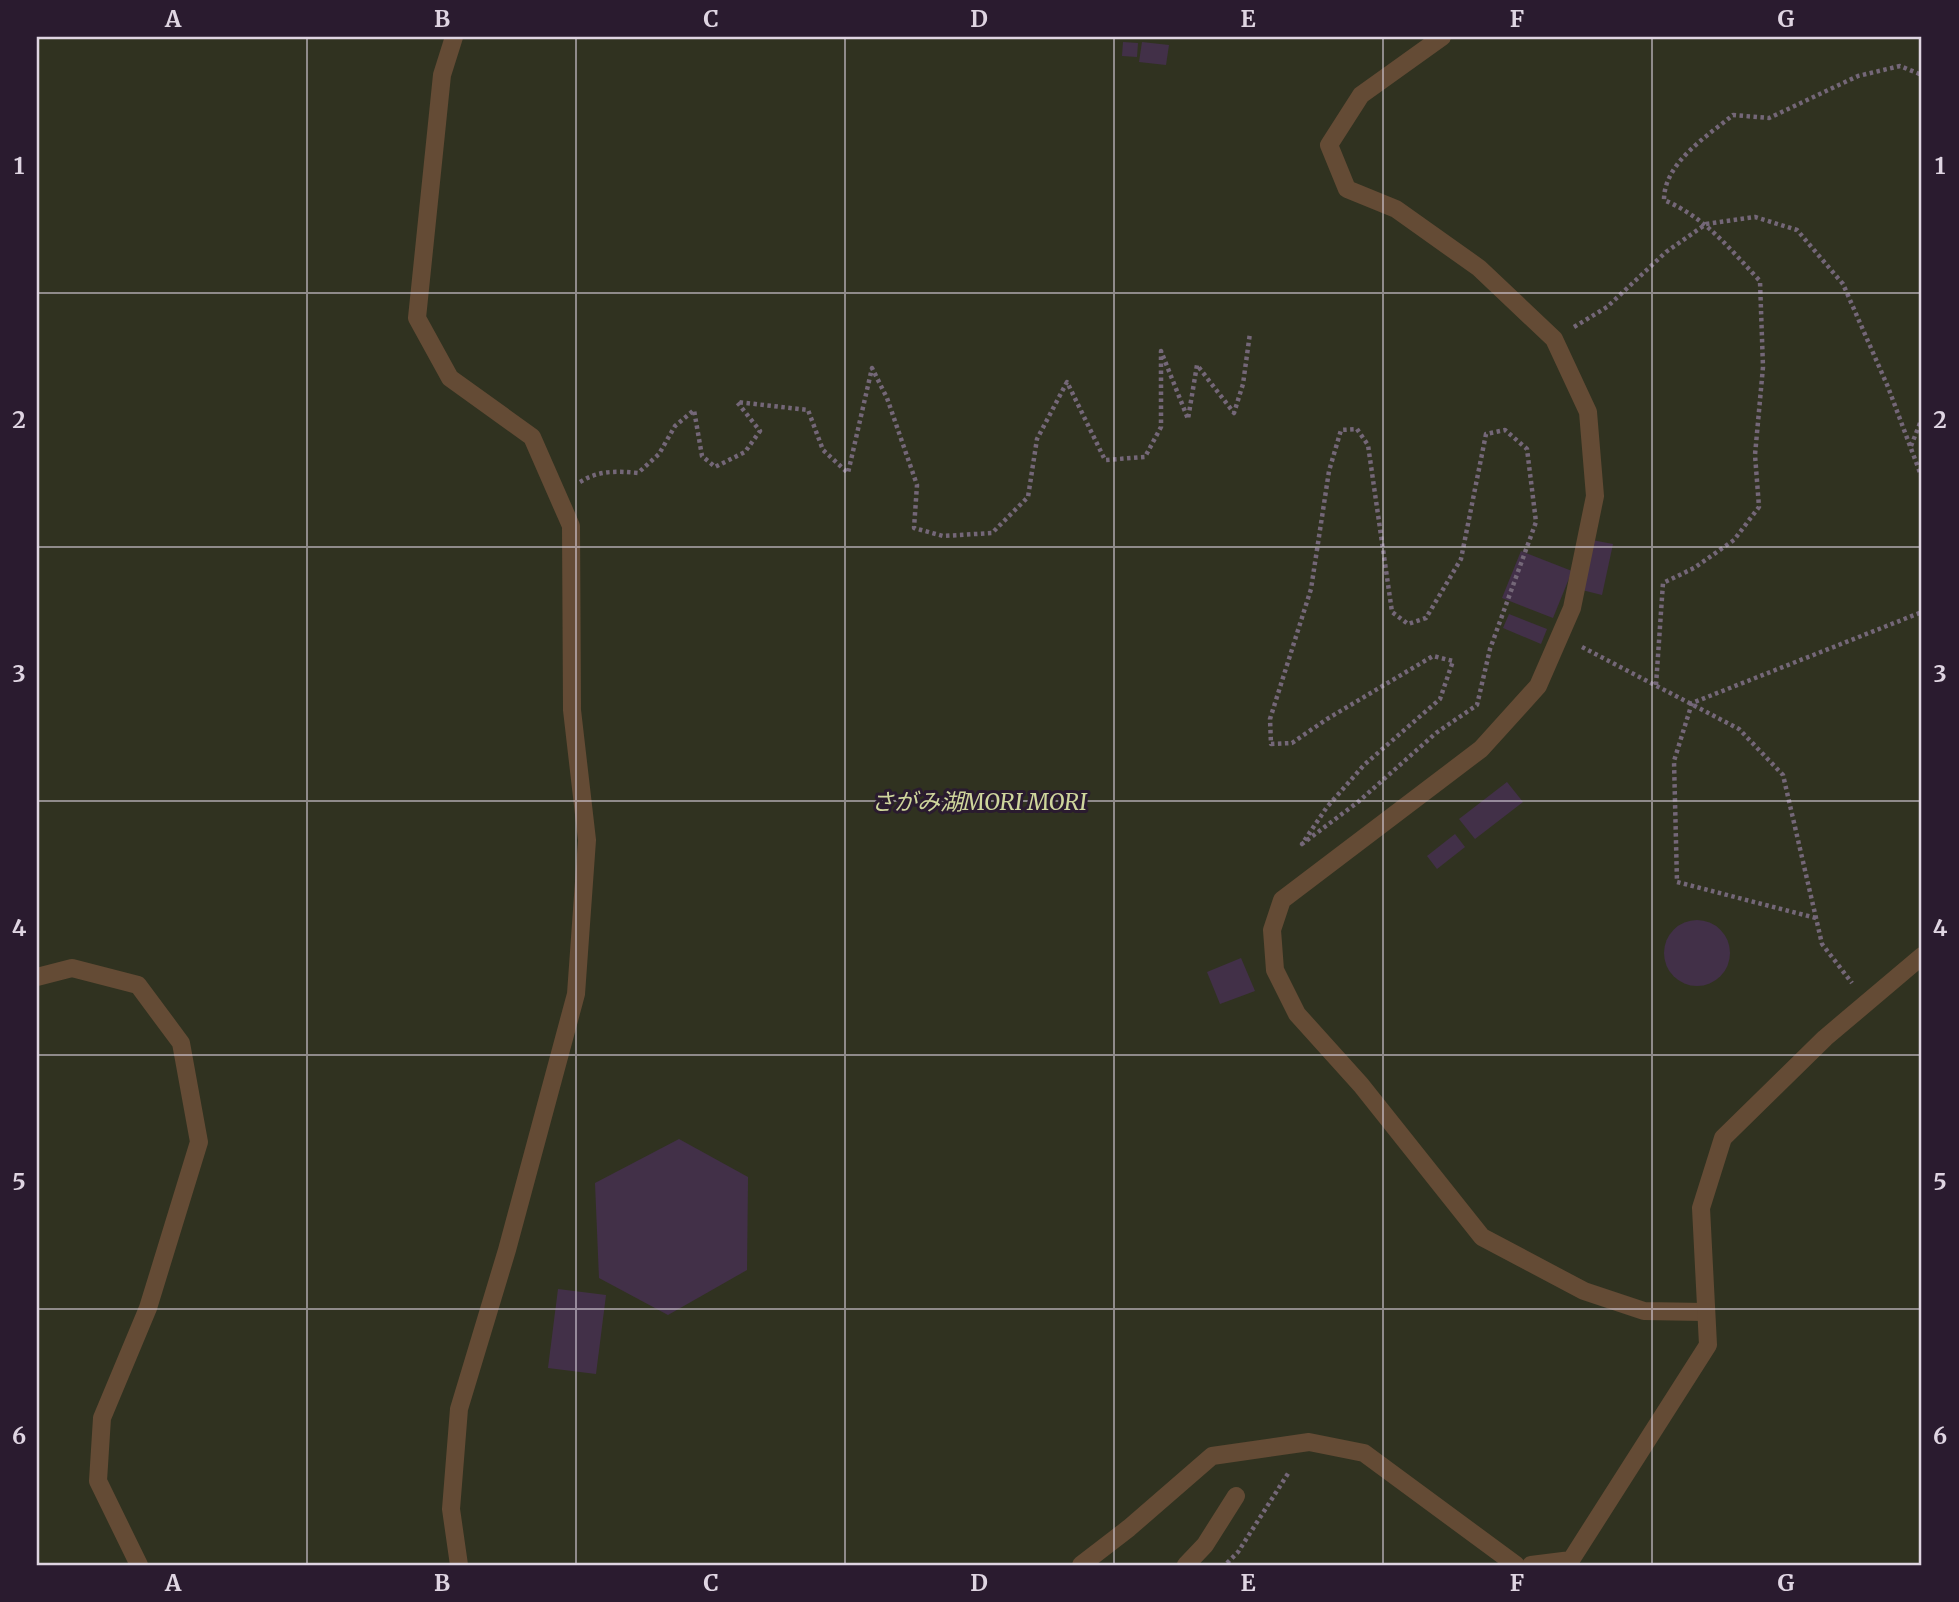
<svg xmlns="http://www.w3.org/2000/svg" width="1959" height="1602" viewBox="0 0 1959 1602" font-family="Merriweather,'Noto Sans JP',serif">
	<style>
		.green { fill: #303220 }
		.building { fill: #423048 }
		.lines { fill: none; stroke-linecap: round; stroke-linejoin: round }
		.path { stroke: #746778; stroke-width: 4.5; stroke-dasharray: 3.5 3.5; stroke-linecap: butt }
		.service { stroke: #644b35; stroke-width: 18 }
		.grid { fill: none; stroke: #dfd5e2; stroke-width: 2; stroke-opacity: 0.55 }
		.labels { text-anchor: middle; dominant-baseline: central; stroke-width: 6; stroke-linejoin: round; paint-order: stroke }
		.park-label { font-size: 23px; font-style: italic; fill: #cfd69c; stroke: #2a1b2f }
		.neatline { fill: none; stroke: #dfd5e2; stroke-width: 2.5 }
		.grid-label { font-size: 23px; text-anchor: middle; font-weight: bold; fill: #dfd5e2 }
	</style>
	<rect width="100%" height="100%" fill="#2a1b2f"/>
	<rect class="green" x="37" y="37" width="1885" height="1528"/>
	<g class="building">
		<polygon points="1123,42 1138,43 1137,57 1122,56"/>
		<polygon points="1142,42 1169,45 1166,65 1139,62"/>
		<polygon points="1592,540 1613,544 1602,595 1582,590"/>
		<polygon points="1521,551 1572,571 1553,618 1502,598"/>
		<polygon points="1509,614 1547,629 1541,644 1503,628"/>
		<polygon points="1507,782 1523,802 1475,839 1459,819"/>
		<polygon points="1455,834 1465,847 1437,869 1427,856"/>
		<circle cx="1697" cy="953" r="33"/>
		<polygon points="1241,958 1255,991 1220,1004 1207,972"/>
		<polygon points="679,1139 748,1177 747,1270 668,1315 599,1278 595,1183"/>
		<polygon points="558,1289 606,1295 596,1374 548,1368"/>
	</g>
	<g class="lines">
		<g class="path">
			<polyline points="1574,327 1607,307 1666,252 1706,224 1755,217 1797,230 1843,284 1888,387 1922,478"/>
			<polygon points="1357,429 1368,445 1392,612 1408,624 1426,618 1461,559 1486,434 1505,430 1527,449 1536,522 1490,649 1477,705 1436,733 1358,802 1302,844 1327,807 1364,765 1440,699 1453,661 1433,656 1327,719 1292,743 1271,744 1270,719 1311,589 1329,471 1341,430"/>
			<polyline points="1911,446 1922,418"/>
			<path d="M580 482C599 470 617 471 638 473L659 454 675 426 694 410 702 456 715 467 745 452 760 431 737 402 808 410 823 450 848 473 872 368 887 398 917 485 914 528 943 536 992 533 1028 497 1037 439 1067 382 1105 460 1145 457 1161 427V351L1188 419 1197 365 1234 413 1243 384 1250 333"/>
			<polyline points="1582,647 1739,729 1783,775 1822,944 1852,983"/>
			<path d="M1656 685 1663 583 1694 568 1734 540 1759 507 1755 455 1763 367 1760 281C1729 248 1706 218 1664 200 1664 163 1706 137 1733 115L1769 118 1858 76 1900 66 1922 75"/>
			<polyline points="1816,918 1677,882 1674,761 1692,703 1922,612"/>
			<polyline points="1227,1563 1238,1552 1289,1472"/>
		</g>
		<g class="service">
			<polyline points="454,37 442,75 417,318 450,378 532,437 571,526 572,710 587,840 576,994 507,1250 459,1409 451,1509 459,1565"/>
			<polyline points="1442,37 1361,95 1329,145 1347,189 1396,209 1479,268 1554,339 1588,412 1595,496 1572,608 1538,686 1481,749 1282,900 1272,930 1275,970 1297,1014 1361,1085 1482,1237 1584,1291 1644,1311 1705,1312"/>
			<polyline points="37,977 72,968 138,985 181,1043 199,1142 148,1308 102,1418 98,1481 139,1565"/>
			<polyline points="1081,1565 1129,1528 1212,1456 1309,1442 1364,1453 1516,1565"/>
			<polyline points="1186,1565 1205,1545 1236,1496"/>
			<polyline points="1531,1565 1571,1560 1708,1345 1701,1208 1723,1138 1825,1038 1922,956"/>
		</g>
	</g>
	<path class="grid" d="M307 37V1565M576 37V1565M845 37V1565M1114 37V1565M1383 37V1565M1652 37V1565M37 293H1922M37 547H1922M37 801H1922M37 1055H1922M37 1309H1922"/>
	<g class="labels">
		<g class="park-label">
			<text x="979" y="801">さがみ湖MORI MORI</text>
		</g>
	</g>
	<rect width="1959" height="1602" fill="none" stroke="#2a1b2f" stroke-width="77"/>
	<rect x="38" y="38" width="1882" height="1526" class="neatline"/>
	<g class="grid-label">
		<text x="173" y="27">A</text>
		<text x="442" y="27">B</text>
		<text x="711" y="27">C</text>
		<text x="979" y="27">D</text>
		<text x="1248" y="27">E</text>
		<text x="1517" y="27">F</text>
		<text x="1786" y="27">G</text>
		<text x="19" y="174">1</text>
		<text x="1940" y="174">1</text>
		<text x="19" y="428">2</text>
		<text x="1940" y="428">2</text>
		<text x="19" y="682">3</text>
		<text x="1940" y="682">3</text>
		<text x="19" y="936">4</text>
		<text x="1940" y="936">4</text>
		<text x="19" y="1190">5</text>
		<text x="1940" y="1190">5</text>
		<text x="19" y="1444">6</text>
		<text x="1940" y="1444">6</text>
		<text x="173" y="1591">A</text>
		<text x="442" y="1591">B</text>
		<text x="711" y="1591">C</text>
		<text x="979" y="1591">D</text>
		<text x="1248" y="1591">E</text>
		<text x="1517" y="1591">F</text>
		<text x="1786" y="1591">G</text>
	</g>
</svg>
